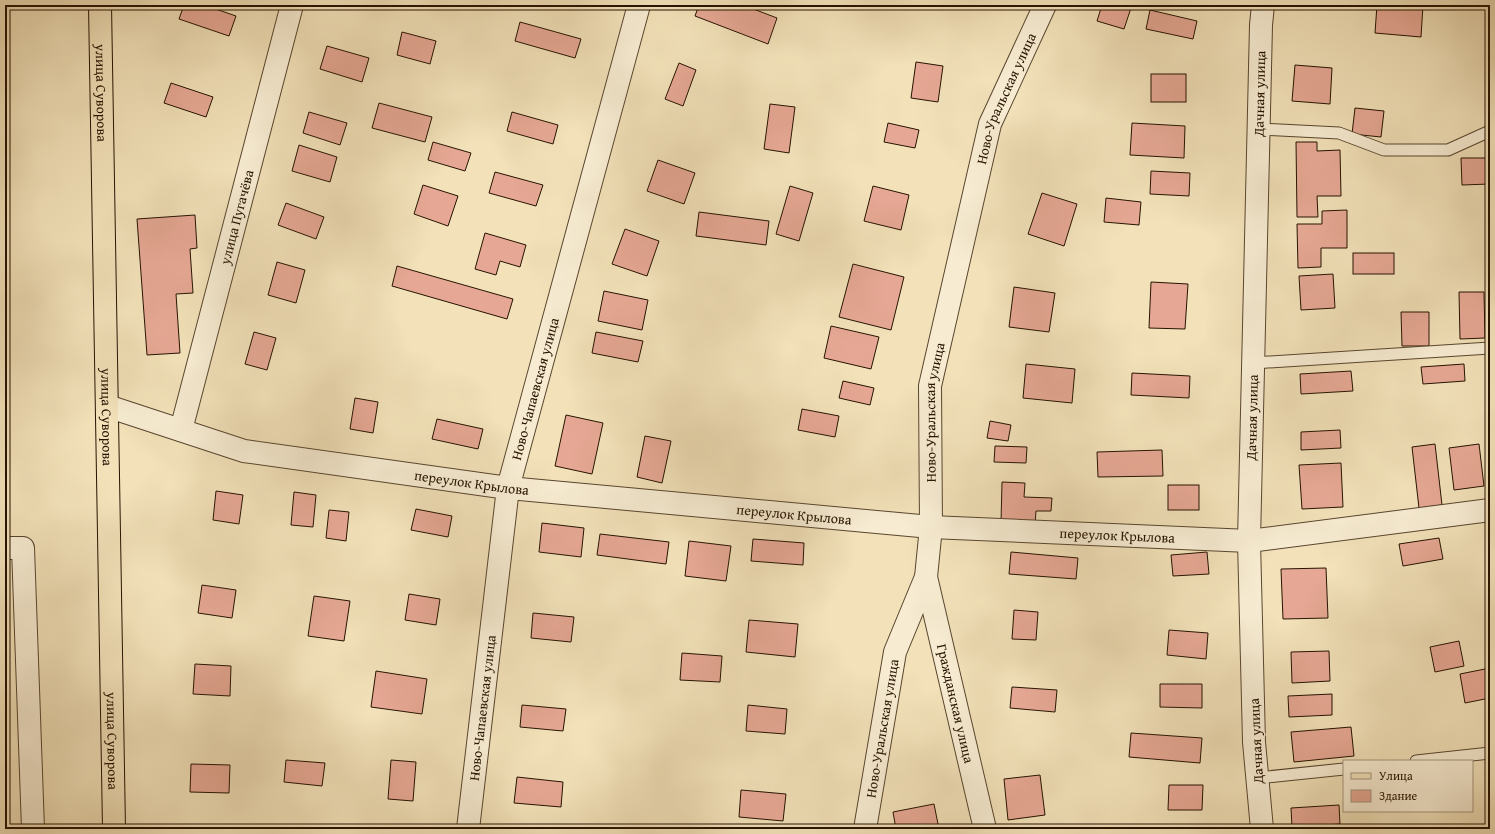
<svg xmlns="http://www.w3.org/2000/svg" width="1495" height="834" viewBox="0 0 1495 834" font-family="'Gentium Book Plus',serif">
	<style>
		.building { fill: #e6a894; stroke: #261300 }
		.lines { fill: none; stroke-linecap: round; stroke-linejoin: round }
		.service-casing { stroke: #59462e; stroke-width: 13 }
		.minor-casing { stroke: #59462e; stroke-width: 24 }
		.primary-casing { stroke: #261300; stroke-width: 24 }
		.service { stroke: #f7ecd2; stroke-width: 11 }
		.minor { stroke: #f7ecd2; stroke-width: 22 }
		.primary { stroke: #f2e1b9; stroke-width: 22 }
		.labels { text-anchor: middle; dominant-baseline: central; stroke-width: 3; stroke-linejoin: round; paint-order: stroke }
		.street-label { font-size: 14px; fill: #261300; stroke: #f7ecd2 }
	</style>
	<rect width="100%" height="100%" fill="#f2e1b9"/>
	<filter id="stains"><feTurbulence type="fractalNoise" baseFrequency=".005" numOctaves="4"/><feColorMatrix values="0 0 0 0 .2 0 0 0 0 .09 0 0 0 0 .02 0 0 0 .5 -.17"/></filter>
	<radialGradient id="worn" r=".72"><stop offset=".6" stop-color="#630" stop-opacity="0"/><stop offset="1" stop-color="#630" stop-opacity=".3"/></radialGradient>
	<g class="building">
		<polygon points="184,5 204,5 236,16 229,36 179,19"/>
		<polygon points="699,5 743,5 777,18 768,44 695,16"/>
		<polygon points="1102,5 1122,5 1131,8 1124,29 1097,21"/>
		<polygon points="1377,5 1423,5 1421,37 1375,33"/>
		<polygon points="1150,10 1197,21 1193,39 1146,29"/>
		<polygon points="520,22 581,39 575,58 515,41"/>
		<polygon points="402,32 436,41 430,64 397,55"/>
		<polygon points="327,46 369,58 362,82 320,69"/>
		<polygon points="916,62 943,66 938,102 911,98"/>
		<polygon points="679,63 696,70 683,106 665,99"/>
		<polygon points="1295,65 1332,68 1330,104 1292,101"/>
		<rect x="1151" y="74" width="35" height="28"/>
		<polygon points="171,83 213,97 206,117 164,103"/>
		<polygon points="379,103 432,117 425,142 372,128"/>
		<polygon points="770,104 795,107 789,153 764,149"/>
		<polygon points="1355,108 1384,111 1381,137 1352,134"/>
		<polygon points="309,112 347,123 340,145 303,133"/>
		<polygon points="512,112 558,125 553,144 507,131"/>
		<polygon points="888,123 919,130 915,148 884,142"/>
		<polygon points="1132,123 1185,126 1184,158 1130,155"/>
		<polygon points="433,142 471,153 465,171 428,160"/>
		<polygon points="1296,142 1317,142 1317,151 1340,150 1341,196 1317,196 1318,217 1297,217"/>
		<polygon points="299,145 337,157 330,182 292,171"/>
		<polygon points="1461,158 1490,158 1490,184 1462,185"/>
		<polygon points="658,160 695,173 684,204 647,191"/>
		<polygon points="1151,171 1190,173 1189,196 1150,194"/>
		<polygon points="495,172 543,185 536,206 489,193"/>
		<polygon points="423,185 458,196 448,226 414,214"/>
		<polygon points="790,186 813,193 799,241 776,234"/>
		<polygon points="873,186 909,195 901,230 864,221"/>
		<polygon points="1042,193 1077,204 1064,246 1028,234"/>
		<polygon points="1106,198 1141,202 1139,225 1104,222"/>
		<polygon points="286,203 324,217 316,239 278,225"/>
		<polygon points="1347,210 1347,248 1321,248 1321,267 1298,268 1297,224 1322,224 1322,211"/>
		<polygon points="699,212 769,221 766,245 696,236"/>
		<polygon points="195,215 197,248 190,249 193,293 176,294 180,353 147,355 137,219"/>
		<polygon points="625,229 659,241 647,276 612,264"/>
		<polygon points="485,233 526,245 520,267 500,261 496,275 475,269"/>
		<rect x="1353" y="253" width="41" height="21"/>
		<polygon points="277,262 305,270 296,303 268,295"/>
		<polygon points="853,264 904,277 891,330 839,317"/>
		<polygon points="397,266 513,299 507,319 392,286"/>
		<polygon points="1333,274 1335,308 1301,310 1299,276"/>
		<polygon points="1151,282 1188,284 1185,329 1149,328"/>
		<polygon points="1014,287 1055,293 1049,332 1009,327"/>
		<polygon points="604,291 648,300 642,330 598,321"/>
		<polygon points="1459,292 1484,292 1485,338 1460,339"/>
		<polygon points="1401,312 1429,312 1429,346 1402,346"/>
		<polygon points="831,326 879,337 871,369 824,358"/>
		<polygon points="254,332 276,338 267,370 245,364"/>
		<polygon points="596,332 643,341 638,362 592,353"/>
		<polygon points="1026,364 1075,369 1072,403 1023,398"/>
		<polygon points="1464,364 1465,381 1423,384 1421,367"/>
		<polygon points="1351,371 1353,391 1301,394 1300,374"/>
		<polygon points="1132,373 1190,376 1189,398 1131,395"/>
		<polygon points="843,381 874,388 870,405 839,398"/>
		<polygon points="355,398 378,402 373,433 350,429"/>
		<polygon points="802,409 839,416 835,437 798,430"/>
		<polygon points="566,415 603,423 592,474 555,466"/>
		<polygon points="437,419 483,429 478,449 432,439"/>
		<polygon points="990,421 1011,425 1008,441 987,438"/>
		<polygon points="1340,430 1341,448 1301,450 1301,432"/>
		<polygon points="645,436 671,441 662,483 637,477"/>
		<polygon points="1435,444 1442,505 1419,508 1412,447"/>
		<polygon points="1479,444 1484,486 1454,490 1449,448"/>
		<polygon points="995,446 1027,447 1026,463 994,462"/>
		<polygon points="1162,450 1163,476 1098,477 1097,452"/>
		<polygon points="1341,463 1343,507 1302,509 1299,465"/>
		<polygon points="1002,482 1025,483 1024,497 1052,498 1051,511 1036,511 1035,525 1001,523"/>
		<rect x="1168" y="485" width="31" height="25"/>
		<polygon points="216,491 243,495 239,524 213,520"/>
		<polygon points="294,492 316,495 313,527 291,525"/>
		<polygon points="416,509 452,516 448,537 411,530"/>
		<polygon points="329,510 349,512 346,541 326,538"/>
		<polygon points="542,523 584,528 581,557 539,552"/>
		<polygon points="600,534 669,542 666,564 597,555"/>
		<polygon points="1439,538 1443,559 1403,566 1399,544"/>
		<polygon points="753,539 804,543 803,565 751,561"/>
		<polygon points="689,541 731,546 726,581 685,576"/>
		<polygon points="1011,552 1078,558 1076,579 1009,574"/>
		<polygon points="1207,552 1209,574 1173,576 1171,555"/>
		<polygon points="1326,568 1328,618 1283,619 1281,569"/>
		<polygon points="202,585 236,590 232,618 198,613"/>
		<polygon points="409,594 440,599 436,625 405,620"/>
		<polygon points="314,596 350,601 344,641 308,636"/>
		<polygon points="1014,610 1038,612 1036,640 1012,639"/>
		<polygon points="533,613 574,617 571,642 531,638"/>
		<polygon points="749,620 798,624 795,657 746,652"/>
		<polygon points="1169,630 1208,633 1206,659 1167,655"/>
		<polygon points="1459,641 1464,666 1435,672 1430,647"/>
		<polygon points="1329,651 1330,681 1292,683 1291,652"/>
		<polygon points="682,653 722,656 720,682 680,680"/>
		<polygon points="195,664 231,666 230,696 193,694"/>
		<polygon points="1490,668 1490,698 1465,703 1460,674"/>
		<polygon points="376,671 427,679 422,714 371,707"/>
		<polygon points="1160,684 1202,684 1202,708 1160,707"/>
		<polygon points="1012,687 1057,690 1055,712 1010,708"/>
		<polygon points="1332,694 1332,715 1289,717 1288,696"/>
		<polygon points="522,705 566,709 563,731 520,727"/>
		<polygon points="748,705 787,709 785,734 746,731"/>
		<polygon points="1351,727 1354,756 1294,762 1291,732"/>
		<polygon points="1131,733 1202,738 1200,763 1129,757"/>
		<polygon points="286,760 325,763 322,786 284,782"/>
		<polygon points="391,760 416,762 413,801 388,799"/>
		<polygon points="191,764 230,765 229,793 190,792"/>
		<polygon points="1040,775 1045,815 1008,820 1004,779"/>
		<polygon points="517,777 563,782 561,807 514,803"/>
		<polygon points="1169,785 1203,785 1202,810 1168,810"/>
		<polygon points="741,790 786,794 783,821 739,817"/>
		<polygon points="934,804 939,829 896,829 893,812"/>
		<polygon points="1339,805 1340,824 1292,827 1291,808"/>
	</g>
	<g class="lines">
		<defs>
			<g id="service">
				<polyline points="1259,129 1339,133 1384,150 1448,150 1490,131"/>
				<polyline points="1253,363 1490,348"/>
				<polyline points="1416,761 1490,753"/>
				<polyline points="1257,778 1344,769"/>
			</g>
			<g id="minor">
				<path id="s1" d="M107 406 244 451 508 488 931 527 1249 541 1490 510"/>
				<path id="s2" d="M181 430 292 5"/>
				<polyline points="5,548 23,548 33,829"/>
				<path id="s3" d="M926 577 985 829"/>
				<path id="s4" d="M468 829 508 488 639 5"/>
				<path id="s5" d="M865 829 895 652 926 577 931 527 930 386 990 124 1045 5"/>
				<path id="s6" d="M1262 829 1254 742 1249 541 1261 25 1263 5"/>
			</g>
			<g id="primary">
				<path id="s7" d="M100 5 114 829"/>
			</g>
		</defs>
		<use href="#service" class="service-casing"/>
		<use href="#minor" class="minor-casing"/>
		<use href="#primary" class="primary-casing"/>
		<use href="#service" class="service"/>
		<use href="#minor" class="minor"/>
		<use href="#primary" class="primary"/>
	</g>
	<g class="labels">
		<g class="street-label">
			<text stroke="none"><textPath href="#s7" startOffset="88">улица Суворова</textPath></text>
			<text stroke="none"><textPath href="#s6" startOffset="736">Дачная улица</textPath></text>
			<text stroke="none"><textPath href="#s5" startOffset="750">Ново-Уральская улица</textPath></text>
			<text stroke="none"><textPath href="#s2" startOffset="220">улица Пугачёва</textPath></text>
			<text stroke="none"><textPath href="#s4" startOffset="446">Ново-Чапаевская улица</textPath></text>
			<text stroke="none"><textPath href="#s5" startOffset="426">Ново-Уральская улица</textPath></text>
			<text stroke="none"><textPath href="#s7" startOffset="412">улица Суворова</textPath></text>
			<text stroke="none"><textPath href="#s6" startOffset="412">Дачная улица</textPath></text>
			<text stroke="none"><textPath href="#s1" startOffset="374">переулок Крылова</textPath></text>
			<text stroke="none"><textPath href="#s1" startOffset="698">переулок Крылова</textPath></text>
			<text stroke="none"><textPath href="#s1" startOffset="1022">переулок Крылова</textPath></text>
			<text stroke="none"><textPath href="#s3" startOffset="130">Гражданская улица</textPath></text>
			<text stroke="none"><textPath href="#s4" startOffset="122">Ново-Чапаевская улица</textPath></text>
			<text stroke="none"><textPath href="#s5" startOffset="102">Ново-Уральская улица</textPath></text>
			<text stroke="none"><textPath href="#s7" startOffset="736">улица Суворова</textPath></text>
			<text transform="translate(1256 741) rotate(-93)">Дачная улица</text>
		</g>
	</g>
	<rect width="1495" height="834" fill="none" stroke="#f2e1b9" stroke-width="20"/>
	<rect x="6" y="6" width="1483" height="822" fill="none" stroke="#261300" stroke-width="2"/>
	<rect x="10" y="10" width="1475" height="814" fill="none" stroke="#261300"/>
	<rect x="1343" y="760" width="130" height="52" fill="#f7ecd2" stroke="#a3957e"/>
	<rect x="1351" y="773" width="20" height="6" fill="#f2e1b9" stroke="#a3957e"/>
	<text x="1379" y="780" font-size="12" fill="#261300">Улица</text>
	<rect x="1351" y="790" width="20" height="12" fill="#e6a894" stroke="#a3957e"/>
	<text x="1379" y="800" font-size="12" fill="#261300">Здание</text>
	<rect width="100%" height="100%" filter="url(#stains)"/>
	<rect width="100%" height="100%" fill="url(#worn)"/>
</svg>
